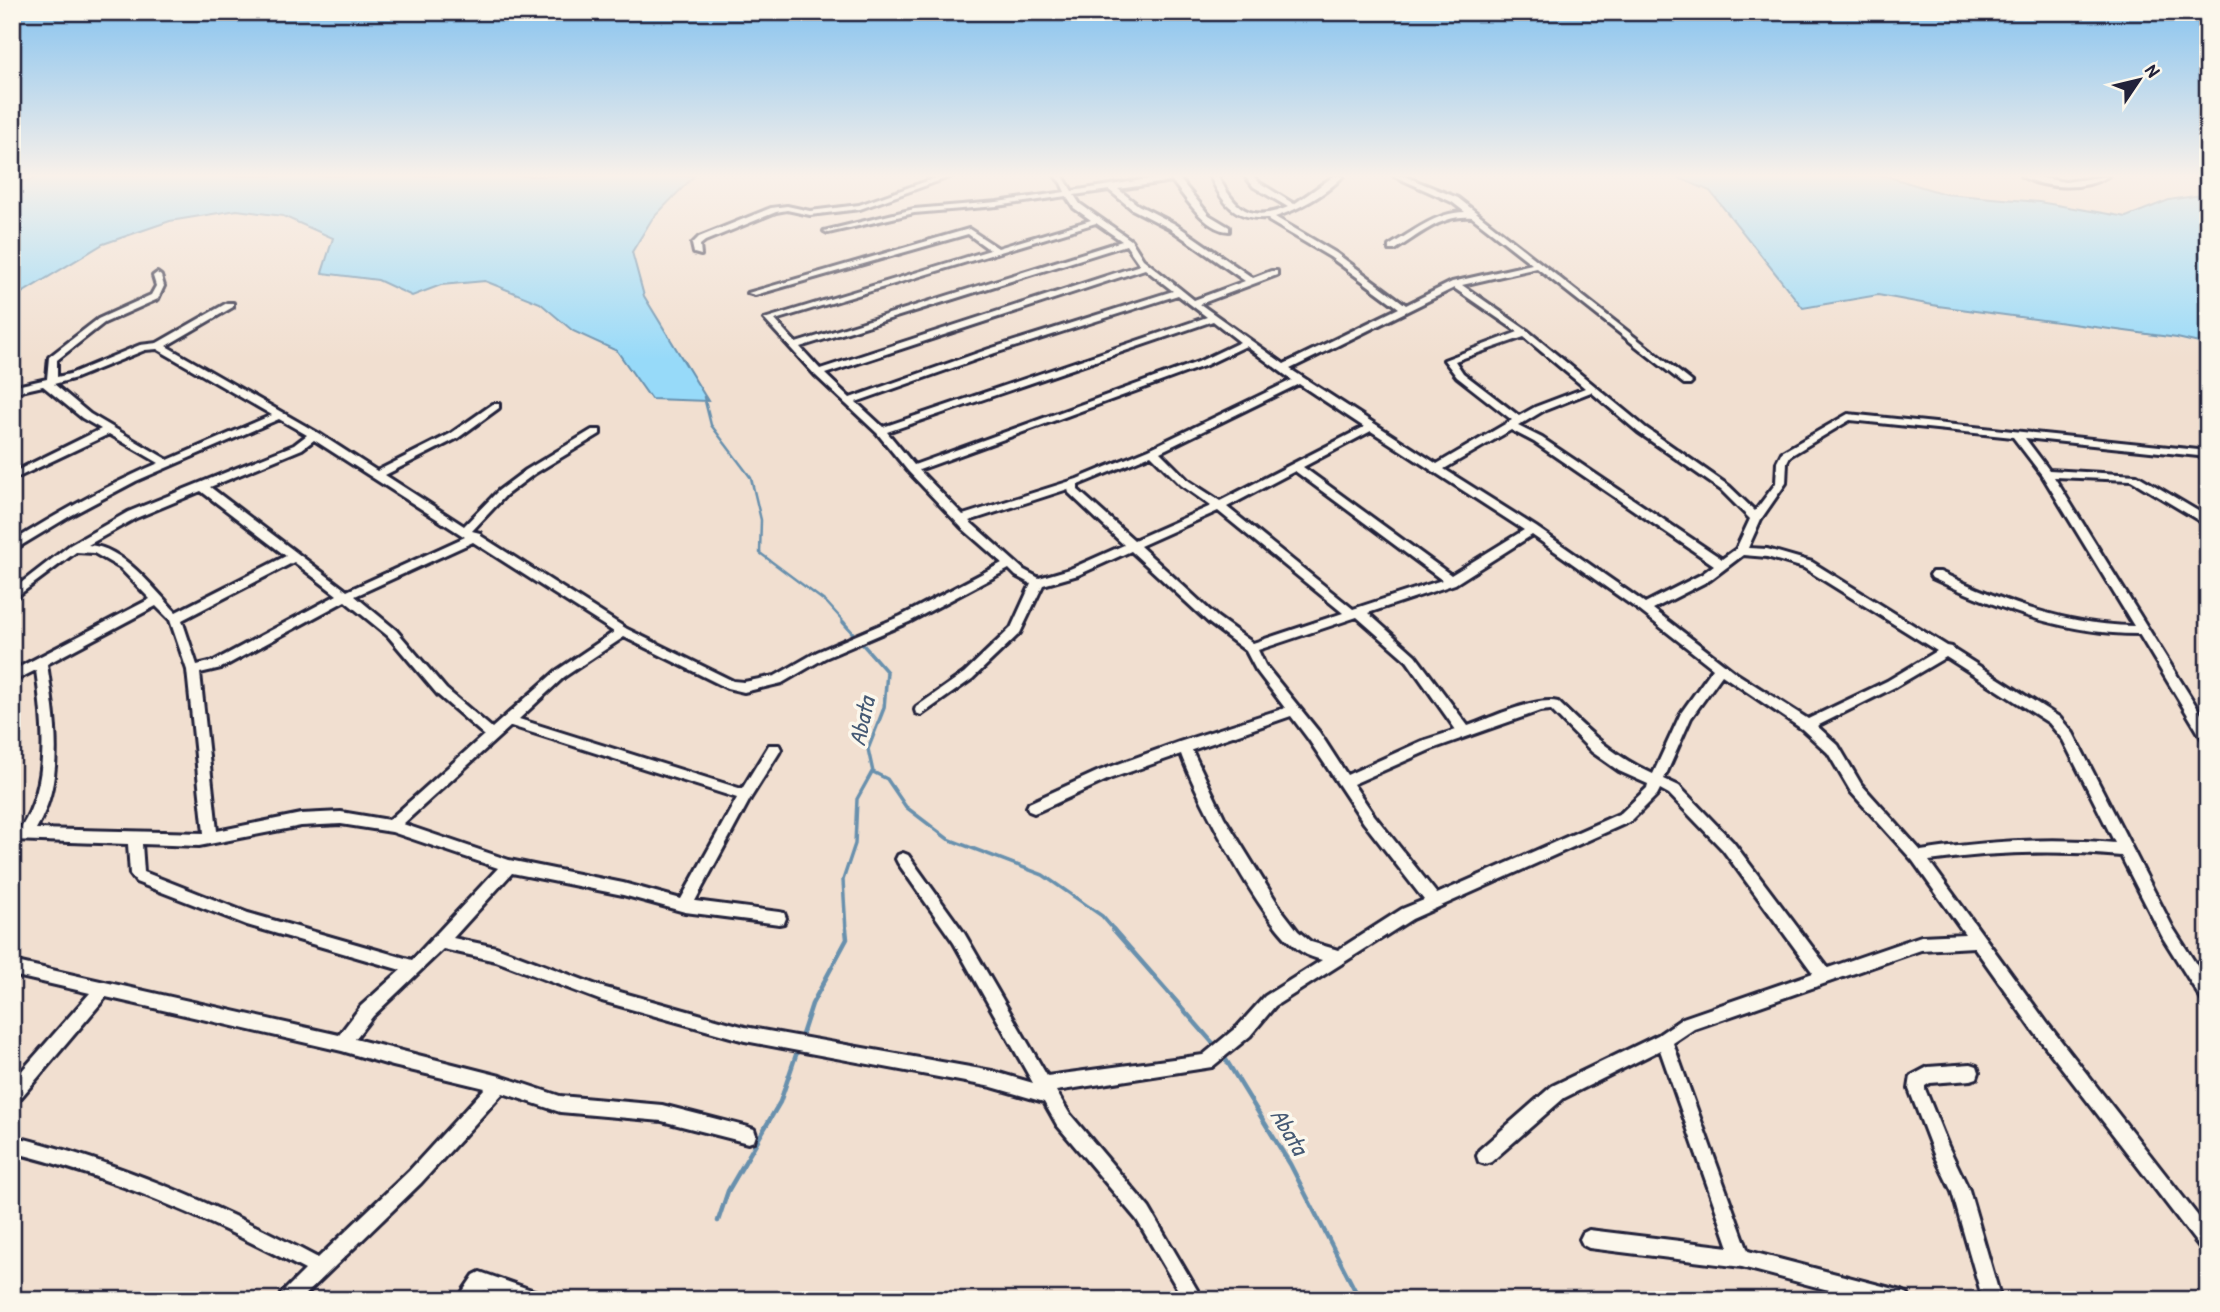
<svg xmlns="http://www.w3.org/2000/svg" width="2220" height="1312" viewBox="0 0 2220 1312" font-family="'Patrick Hand',sans-serif">
	<style>
		.water { fill: #97daf9; stroke: #6890ad; stroke-width: 2 }
		.lines { fill: none; stroke-linecap: round; stroke-linejoin: round }
		.stream-far2 { stroke: #6890ad; stroke-width: 2.5 }
		.stream-far1 { stroke: #6890ad; stroke-width: 3.5 }
		.stream { stroke: #6890ad; stroke-width: 4.5 }
		.minor-casing { stroke: #22223b; stroke-width: 6 }
		.minor { fill: #fbf7ec; fill-rule: evenodd }
		.labels { text-anchor: middle; dominant-baseline: central; stroke-width: 7; stroke-linejoin: round; paint-order: stroke }
		.water-label { font-size: 24px; font-style: italic; fill: #455974; stroke: #fbf7ec }
	</style>
	<rect width="100%" height="100%" fill="#f1dfd0"/>
	<filter id="ink" filterUnits="userSpaceOnUse"><feTurbulence type="fractalNoise" baseFrequency=".0143" numOctaves="2"/><feDisplacementMap in="SourceGraphic" scale="14" xChannelSelector="R" yChannelSelector="G"/><feConvolveMatrix kernelMatrix="1 2 1 2 8 2 1 2 1" color-interpolation-filters="sRGB"/></filter>
	<g filter="url(#ink)">
		<g class="water">
			<polygon points="42,176 694,176 652,219 632,252 644,296 708,401 651,399 617,351 573,331 540,303 485,281 441,285 412,296 378,280 322,273 333,238 283,216 237,210 170,221 103,244 12,299 12,204 21,183"/>
			<polygon points="1675,176 1886,176 1945,194 2039,202 2126,217 2169,200 2208,194 2208,345 2177,338 1938,306 1878,295 1803,308 1710,191"/>
		</g>
		<g class="lines">
			<polyline class="stream-far2" points="704,397 711,425 751,478 761,520 760,553 827,603 845,623"/>
			<g class="stream-far1">
				<polyline points="843,622 887,672 884,708 868,749 873,772 887,779 906,807 948,839 1043,875 1102,916 1115,931"/>
				<polyline points="846,931 843,880 855,844 857,799 872,772"/>
			</g>
			<g class="stream">
				<polyline points="1113,929 1218,1049"/>
				<polyline points="800,1041 812,1004 847,939 846,929"/>
				<polyline points="1223,1055 1290,1164 1360,1300"/>
				<polyline points="718,1221 728,1191 780,1102 798,1049"/>
			</g>
			<defs>
				<g id="minor">
					<polygon points="941,176 952,176 860,209 810,215 787,210 776,212 705,241 700,245 701,255 694,253 692,244 699,237 771,208 787,206 810,211 859,205"/>
					<path d="M1055 176H1063L1072 191 1168 176H1177L1209 215 1229 227V231C1206 231 1185 197 1172 181L1118 189 1138 205 1175 224 1253 278 1271 271H1277V275L1200 304 1284 364 1399 308 1330 257 1269 221 1268 218C1235 220 1223 204 1210 176H1218C1235 209 1250 223 1288 207L1254 187 1245 176H1253L1260 183 1294 204 1334 176H1343C1325 195 1299 209 1275 217L1336 253 1406 305 1452 282 1532 264 1472 217C1442 214 1419 235 1395 250H1389V246C1413 232 1436 212 1465 212L1452 202 1394 176H1404L1458 198 1692 382 1690 384H1684L1537 268 1462 285 1528 331 1646 428 1729 486 1755 511 1776 483 1777 462 1782 452 1848 414 2208 451V457L2025 438 2049 470 2137 475 2208 517V526L2131 480 2054 477 2208 725V741L2203 740 2139 634C2065 634 1999 609 1932 578L1930 575 1932 572H1940C2002 601 2064 625 2134 626L2042 475 2013 437 1850 420 1790 456 1787 462 1786 483 1761 519 1748 548 1767 549 1812 562 1947 646 1952 647 1954 650 2059 717 2073 733 2173 928 2208 983V1004L2203 1002 2163 938 2121 856C2057 850 1993 852 1929 861L2047 1023 2208 1229V1253L2202 1250 2035 1033 1974 947 1921 950 1694 1029 1673 1043 1748 1251 1902 1291 1908 1294 1911 1300H1866L1742 1267 1589 1248 1583 1245 1580 1239 1583 1233 1589 1230 1729 1247 1660 1050 1564 1098 1491 1162 1485 1164 1479 1162 1477 1156 1479 1150 1552 1086 1658 1035 1683 1018 1813 973 1723 850 1669 794 1660 789 1657 795 1631 821 1412 919 1275 1006 1250 1036 1212 1067 1056 1091 1069 1113 1149 1208 1203 1300H1184L1137 1220 1057 1125 1044 1102 992 1087 745 1041 602 1001 496 961 443 949 373 1016 355 1039 500 1076 560 1096 662 1105 748 1127 754 1129 756 1135 754 1141 748 1143 662 1121 560 1112 503 1093 421 1183 300 1300H278L281 1294 305 1270C211 1220 116 1178 12 1152V1136C120 1162 220 1206 318 1258L409 1171 485 1088 393 1066 342 1051 106 997 18 1101 12 1103V1082L90 993 12 975V961L339 1035 361 1006 401 970 247 925 136 882 130 874 128 844 12 840V828H21C51 780 43 724 36 670L12 682V671L150 599 120 568 94 553 76 552 12 600V590L70 545 128 512 294 445 307 435 279 419 136 481 70 516 12 551V542C60 512 108 485 159 463L109 434 12 480V473L101 429 82 418 43 386 12 393V387L47 379 49 357 98 319 151 295 156 286 153 276 157 273 161 276 164 286 158 299 104 323 57 360V377L70 374 140 345 157 343 227 303H233V307L166 346 318 433 377 471 450 434 493 404H499V408L458 438 385 475 464 526 498 491 526 470 592 430H600V434L534 474 506 495 472 531 480 533 481 536 627 629 733 681 744 682 775 676 817 652 901 616 1002 563 962 528 908 471 877 433 815 375 764 319 990 250 968 234 755 295 748 293 969 229 998 248 1091 220 1074 208 1066 196 997 206 914 213 828 233 824 231 914 209 997 202 1065 192 1061 183ZM1109 190 1132 209 1169 228 1245 281 1194 300 1143 259 1131 240 1080 204 1074 195ZM1096 223 1122 241 796 343 775 320ZM1126 245 1140 265 820 369 800 347ZM1145 269 1173 291 989 349 850 398 825 374ZM1454 288 1518 332 1444 360 1457 377 1512 420 1437 464 1290 369ZM1178 295 1207 317 883 427 856 402 995 353ZM1213 321 1240 342 1198 362 914 465 887 432ZM1524 337 1585 388 1535 407 1519 416 1463 373 1455 361ZM1246 346 1292 380 1149 449 1077 479 963 515 919 470 1204 366ZM157 349 272 415 168 460 90 414 54 384 76 378 145 350ZM1299 384 1364 427 1220 501 1189 481 1160 452ZM1591 392 1638 432 1721 490 1750 519 1736 549 1722 559 1542 438 1518 426 1543 411ZM1511 430 1534 442 1714 565 1702 574 1645 603 1536 527 1444 469ZM1371 431 1524 530 1451 575 1303 467ZM314 440 465 537 347 591 210 487 302 449ZM1151 455 1181 485 1211 506 1134 540 1078 490V485ZM1295 471 1442 580 1353 609 1227 507ZM1068 489 1069 493 1124 545 1070 569 1039 578 1024 570 969 521ZM201 491 286 556 176 612C154 589 122 546 88 545L136 518ZM1218 511 1343 613 1253 643 1217 617 1140 546ZM1532 535 1640 611 1713 668 1681 713 1653 774C1612 755 1590 733 1558 702 1537 696 1490 718 1468 726L1415 655 1368 613 1455 584ZM473 542 614 632 556 671 492 728 446 689 396 630 355 596ZM1131 551 1209 623 1246 651 1256 670 1285 708 1179 742 1099 771 1029 803 1027 807 1029 811 1034 813 1039 811 1109 779 1181 754C1197 798 1264 929 1302 952 1308 956 1315 958 1322 960L1265 996 1238 1026 1203 1055 1047 1076 964 933 908 855 903 853 898 855 896 859 898 863 954 943 1033 1083 992 1071 745 1027 602 987 496 947 453 938 512 873 623 895 685 912 779 924 784 923 786 918 784 913 779 912 695 901 750 799 779 753 781 749 779 745H769L742 789 519 719 564 677 624 637 727 688 744 692 782 683 825 658 909 622 1009 569 1016 576 1031 584 1011 628 964 673 916 707 915 710 916 713 921 715 972 679 1020 633 1043 585 1078 575ZM1743 555 1767 557 1804 568 1937 651 1887 681 1808 719 1736 673 1653 609 1710 580ZM294 562 337 595 214 661 197 665 182 620ZM345 601 388 636 438 695 484 735 389 820 341 812 301 814 217 831 200 673 221 668ZM156 606 170 620 187 670 204 833 36 829C66 779 55 719 47 664ZM1357 617 1407 661 1456 730 1422 741 1347 775 1319 732 1265 665 1258 650ZM1946 657 2049 723 2063 740 2115 843C2050 837 1986 841 1921 851L1861 784 1838 745 1817 726 1895 687ZM1722 675 1802 729 1828 753 1851 792 1913 861 1965 934 1921 936 1828 968 1733 842 1679 786 1664 779 1691 718ZM1551 710 1592 752 1619 771 1648 784 1647 788 1621 813 1437 894 1374 815 1353 784 1432 749 1540 711ZM1291 716 1309 740 1364 823 1424 900 1402 909 1338 950 1311 942 1298 931 1281 909 1224 817 1192 750ZM511 726 737 798 681 899 623 883 509 860 403 824ZM341 824 392 832 498 868 412 960 248 913 144 872 142 844 199 846 301 826Z"/>
					<path d="M2021 176H2033L2065 182 2108 176C2085 191 2044 189 2021 176Z"/>
					<polygon points="1971,1064 1977,1066 1979,1072 1977,1078 1971,1080 1930,1083 1925,1086 1925,1089 1948,1146 1969,1190 2001,1300 1983,1300 1952,1192 1935,1157 1909,1089 1911,1076 1928,1067"/>
					<polygon points="480,1272 543,1294 546,1300 509,1300 484,1291 477,1300 457,1300 474,1275"/>
				</g>
			</defs>
			<use href="#minor" class="minor-casing"/>
			<use href="#minor" class="minor"/>
		</g>
	</g>
	<linearGradient id="sky" x2="0" y2="1"><stop stop-color="#87c3ef"/><stop offset="0.49" stop-color="#f9f1ea"/><stop offset="1" stop-color="#f9f1ea" stop-opacity="0"/></linearGradient>
	<rect width="2220" height="359" fill="url(#sky)"/>
	<g class="labels">
		<g class="water-label">
			<text transform="translate(861 721) rotate(-78)">Abata</text>
			<text transform="translate(1290 1131) rotate(59)">Abata</text>
		</g>
	</g>
	<rect width="2220" height="1312" fill="none" stroke="#fbf7ec" stroke-width="42"/>
	<rect x="21" y="21" width="2178" height="1270" fill="none" stroke="#22223b" stroke-width="2.5" filter="url(#ink)"/>
	<g transform="translate(2139 80) rotate(55)" stroke="#fbf7ec" stroke-width="5" paint-order="stroke">
	<path d="M0-5L12 26L0 18L-12 26Z" fill="#22223b"/>
	<text y="-10" font-size="19" font-weight="bold" text-anchor="middle" fill="#22223b">N</text>
	</g>
</svg>
